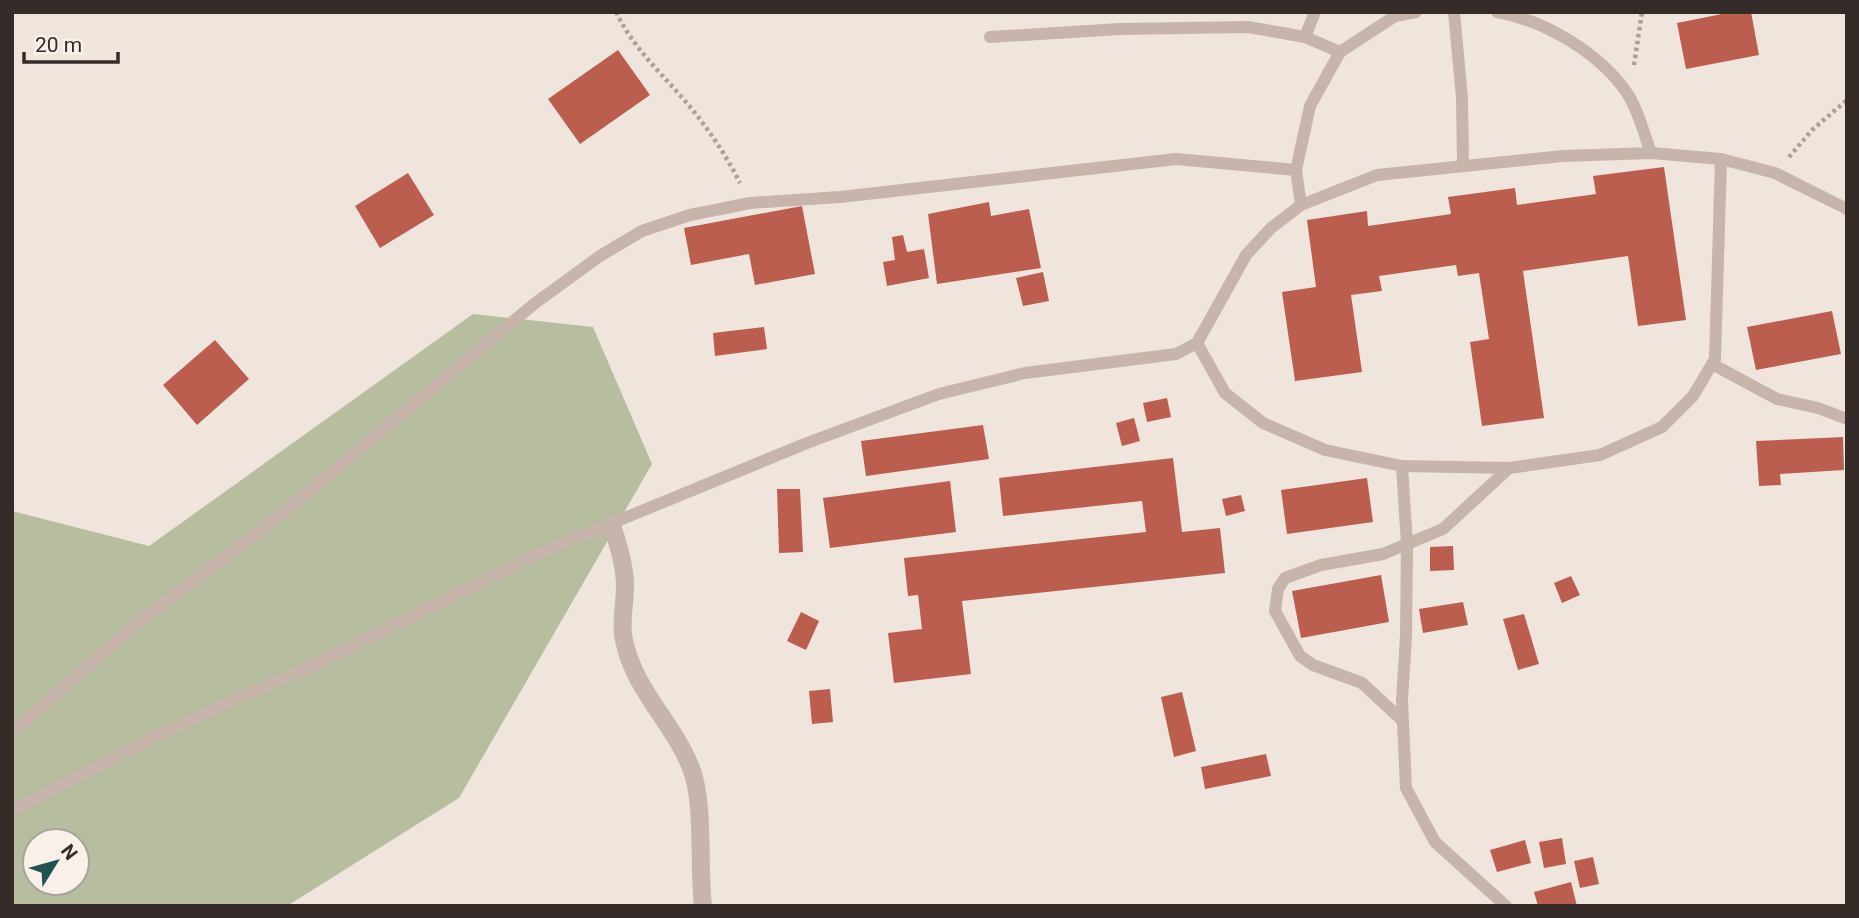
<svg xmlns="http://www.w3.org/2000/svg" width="1859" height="918" viewBox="0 0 1859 918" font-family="Roboto,sans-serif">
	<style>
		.green { fill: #b7be9f; fill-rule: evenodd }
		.building { fill: #bb5e50 }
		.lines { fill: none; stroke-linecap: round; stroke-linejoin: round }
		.path { stroke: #b39e95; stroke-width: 4.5; stroke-dasharray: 3.5 3.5; stroke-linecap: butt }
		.lane { stroke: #c7b4aa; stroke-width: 12 }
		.street { stroke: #c7b4aa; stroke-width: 18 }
	</style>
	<rect width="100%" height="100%" fill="#f0e5dd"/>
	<path class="green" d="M473 314 593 327 652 464 459 798 287 906H12V511L149 546ZM35 841H77V883H35Z"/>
	<g class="building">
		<polygon points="1732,12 1751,12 1759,55 1686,69 1677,23"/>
		<polygon points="618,50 650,95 580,144 548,99"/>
		<polygon points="1664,167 1686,320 1638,326 1628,256 1523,271 1544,418 1482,426 1470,342 1489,339 1479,273 1458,276 1456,265 1379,276 1382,291 1351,295 1362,372 1295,381 1282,292 1316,287 1307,220 1367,211 1368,226 1451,214 1448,197 1515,188 1517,205 1596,194 1593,176"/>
		<polygon points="408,173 434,215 380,248 355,206"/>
		<polygon points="989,202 991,216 1029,209 1041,268 937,284 928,214"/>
		<polygon points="802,206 815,274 755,285 749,254 691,265 684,228"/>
		<polygon points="903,235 907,252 924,249 929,278 887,286 883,262 895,260 892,237"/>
		<polygon points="1043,272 1049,301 1023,306 1016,278"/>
		<polygon points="1832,311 1841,354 1756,370 1747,327"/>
		<polygon points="764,327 767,349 715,356 713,333"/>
		<polygon points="215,340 249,379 197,425 163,385"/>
		<polygon points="1167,398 1171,417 1147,422 1143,403"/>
		<polygon points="1134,418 1140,441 1122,446 1116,423"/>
		<polygon points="983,425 989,459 866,476 861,441"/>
		<polygon points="1843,437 1844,470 1780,474 1781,485 1759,486 1756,441"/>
		<polygon points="1173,458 1182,532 1220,528 1225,573 962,601 971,674 894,683 888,633 922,629 918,595 908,596 904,558 1146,532 1142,501 1003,516 999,478"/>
		<polygon points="1367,478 1373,522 1287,534 1281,490"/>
		<polygon points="950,481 956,532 830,548 823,498"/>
		<polygon points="777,489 800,489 803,552 779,553"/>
		<polygon points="1241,495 1245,511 1226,516 1222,499"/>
		<polygon points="1453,546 1454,570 1430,571 1430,547"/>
		<polygon points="1381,575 1389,622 1301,638 1292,591"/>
		<polygon points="1571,576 1580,595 1562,603 1554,583"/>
		<polygon points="1463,602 1468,625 1423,633 1419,609"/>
		<polygon points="801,612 819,621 806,650 787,641"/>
		<polygon points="1524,614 1539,664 1518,670 1503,619"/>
		<polygon points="830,689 833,722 812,724 809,691"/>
		<polygon points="1182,692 1196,751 1174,757 1161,697"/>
		<polygon points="1266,754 1271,776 1205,789 1201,767"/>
		<polygon points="1562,838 1566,864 1544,868 1539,842"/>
		<polygon points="1525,840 1531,863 1497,872 1490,850"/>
		<polygon points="1593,857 1599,884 1580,888 1574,861"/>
		<polygon points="1571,882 1577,906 1538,906 1534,892"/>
	</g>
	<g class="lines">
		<g class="path">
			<path d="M616 12C632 45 655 67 679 94 703 121 724 151 740 183"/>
			<polyline points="1634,65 1642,12"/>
			<polyline points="1789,157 1812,130 1847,100"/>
		</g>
		<g class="lane">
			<polyline points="1454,12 1462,98 1463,165"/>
			<path d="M1497 12C1544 20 1600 53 1627 93 1638 109 1644 134 1651 153"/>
			<polyline points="990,37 1120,29 1248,27 1305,37 1340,52"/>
			<polyline points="1305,37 1315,12"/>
			<polyline points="1301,205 1296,170 1310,106 1340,52 1395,16 1416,12"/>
			<polyline points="1197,343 1225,393 1263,423 1325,450 1402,466 1509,468 1600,455 1662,427 1693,396 1715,359 1721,159"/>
			<polyline points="1712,364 1777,399 1818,408 1847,419"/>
			<polyline points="1402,466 1407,544 1406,637 1402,700 1406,788 1435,842 1506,906"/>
			<polyline points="1402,720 1362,683 1313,665 1300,656 1275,611 1278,589 1285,578 1321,565 1383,554 1443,529 1509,468"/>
			<polyline points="12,733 132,627 271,523 534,304 600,256 642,231 690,215 750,203 840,197 1176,159 1296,170"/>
			<polyline points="12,811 161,733 305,669 537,554 807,443 939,394 1025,373 1176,354 1197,343 1246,255 1271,228 1301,205 1377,175 1563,156 1651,153 1721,159 1775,173 1847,209"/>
		</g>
		<path class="street" d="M612 525C618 545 625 565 625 587 625 604 620 624 624 640 634 690 673 722 691 768 705 803 698 866 703 906"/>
	</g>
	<rect width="1859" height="918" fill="none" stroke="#352c29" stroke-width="28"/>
	<g transform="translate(56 862) rotate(53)"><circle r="33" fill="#f8f0e9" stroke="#aaa29c" stroke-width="2"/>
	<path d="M0-5L12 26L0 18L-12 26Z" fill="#225351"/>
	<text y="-10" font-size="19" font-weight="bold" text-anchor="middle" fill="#352c29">N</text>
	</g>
	<path d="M24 52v10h94v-10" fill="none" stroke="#352c29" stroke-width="3.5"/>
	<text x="35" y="52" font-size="21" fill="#352c29" stroke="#f8f0e9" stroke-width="5" paint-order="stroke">20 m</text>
</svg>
